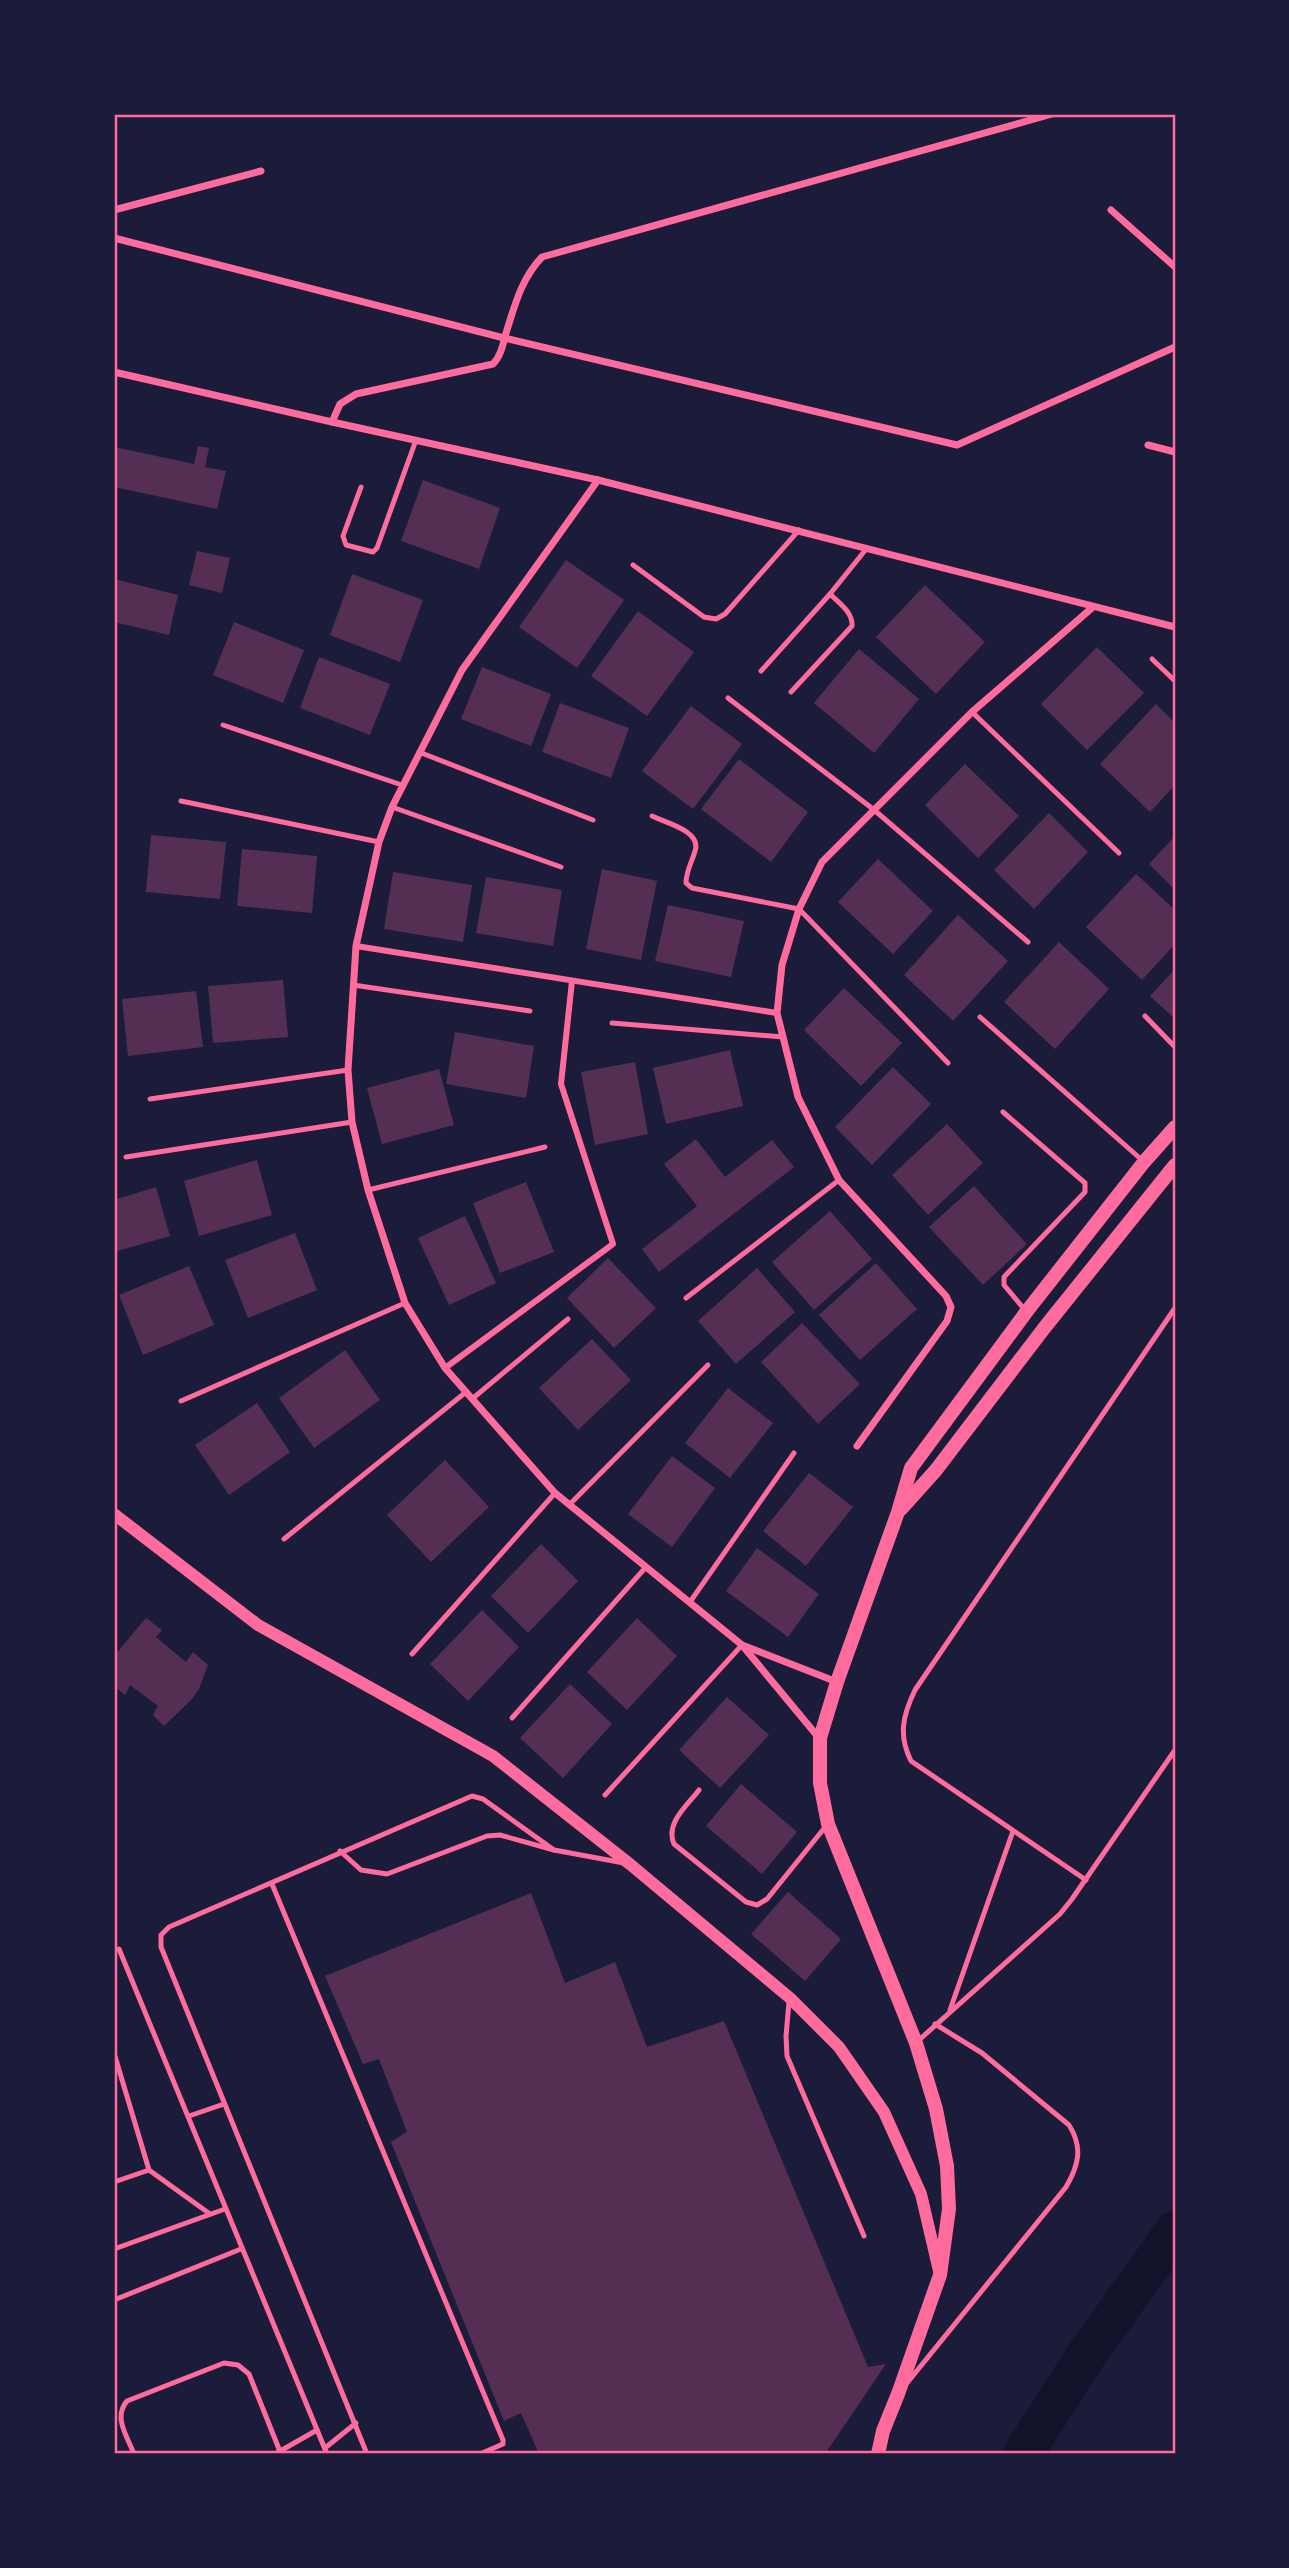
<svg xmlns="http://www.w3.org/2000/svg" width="1289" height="2568" viewBox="0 0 1289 2568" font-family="Rubik,sans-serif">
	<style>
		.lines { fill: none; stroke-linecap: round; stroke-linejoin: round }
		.river { stroke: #12122b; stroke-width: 40 }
		.building { fill: #542f53 }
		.service { stroke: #ff6b9d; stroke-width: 5 }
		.pedestrian { stroke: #ff6b9d; stroke-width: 6 }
		.minor { stroke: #ff6b9d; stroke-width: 7 }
		.tertiary { stroke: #ff6b9d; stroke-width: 12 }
		.secondary { stroke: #ff6b9d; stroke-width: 14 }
		.neatline { fill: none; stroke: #ff6b9d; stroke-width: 2.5 }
	</style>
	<rect width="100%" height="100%" fill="#1b1b3a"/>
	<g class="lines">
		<polyline class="river" points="1023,2454 1085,2357 1175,2231"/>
	</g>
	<g class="building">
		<polygon points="198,446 209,448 205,467 226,471 217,509 114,487 114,447 194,464"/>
		<polygon points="423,480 500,508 479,569 401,541"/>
		<polygon points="197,551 230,558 222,593 189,585"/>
		<polygon points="566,560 624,600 577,668 519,627"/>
		<polygon points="352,574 423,600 400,662 330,635"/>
		<polygon points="114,579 178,595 169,635 114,622"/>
		<polygon points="925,585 985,642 936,694 876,637"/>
		<polygon points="638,611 694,652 647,716 591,676"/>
		<polygon points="234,622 304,650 283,703 213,675"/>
		<polygon points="1097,647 1144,693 1087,750 1041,704"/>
		<polygon points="859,649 919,699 874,753 814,703"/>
		<polygon points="319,657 390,684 370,735 300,708"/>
		<polygon points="482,667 551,694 531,746 461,719"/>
		<polygon points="560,703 629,728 611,778 542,752"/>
		<polygon points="1156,704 1175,723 1175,785 1150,812 1100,764"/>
		<polygon points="691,706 742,744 693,809 642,771"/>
		<polygon points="739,759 808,812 771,862 701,809"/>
		<polygon points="965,764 1019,816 978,858 925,805"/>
		<polygon points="1049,813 1088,852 1034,909 994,870"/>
		<polygon points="151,835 226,842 220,899 146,892"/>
		<polygon points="1175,836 1175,890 1149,864"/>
		<polygon points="242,849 317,856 312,913 237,906"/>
		<polygon points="878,859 933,911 893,954 838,902"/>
		<polygon points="602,869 657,881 641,960 586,949"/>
		<polygon points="393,872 472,885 463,942 384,929"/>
		<polygon points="1136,874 1175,910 1175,944 1142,980 1086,927"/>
		<polygon points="486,877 562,890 553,946 476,933"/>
		<polygon points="668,905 744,921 731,977 655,961"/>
		<polygon points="958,915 1008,961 953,1021 904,975"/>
		<polygon points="1059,942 1109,989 1055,1049 1004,1002"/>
		<polygon points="1175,969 1175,1019 1150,996"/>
		<polygon points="283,980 288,1037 213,1043 208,986"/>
		<polygon points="844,988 902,1043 861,1086 804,1030"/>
		<polygon points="196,991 203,1047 128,1056 122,999"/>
		<polygon points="455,1032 534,1046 526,1098 446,1084"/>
		<polygon points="730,1050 743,1106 666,1124 653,1068"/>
		<polygon points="635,1062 648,1134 595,1145 581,1072"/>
		<polygon points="893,1067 931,1104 872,1165 835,1127"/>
		<polygon points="439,1069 454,1125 382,1144 367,1088"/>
		<polygon points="947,1124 983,1163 928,1215 892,1175"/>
		<polygon points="696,1139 725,1177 772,1140 794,1167 659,1272 642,1249 697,1206 664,1164"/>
		<polygon points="257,1160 272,1215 199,1236 184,1181"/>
		<polygon points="526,1182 554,1252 500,1273 473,1203"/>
		<polygon points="974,1186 1027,1244 983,1285 929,1227"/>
		<polygon points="156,1187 170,1236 114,1252 114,1200"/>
		<polygon points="830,1211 872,1259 814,1310 772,1262"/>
		<polygon points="465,1216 496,1283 449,1305 418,1238"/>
		<polygon points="295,1233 317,1290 248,1318 225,1260"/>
		<polygon points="608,1258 656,1308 614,1348 567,1298"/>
		<polygon points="876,1263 917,1309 860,1360 819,1315"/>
		<polygon points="189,1266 214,1325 143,1355 119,1295"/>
		<polygon points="757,1268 795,1312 736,1364 698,1321"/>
		<polygon points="802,1323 860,1384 818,1424 761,1362"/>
		<polygon points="592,1339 631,1380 578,1430 539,1388"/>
		<polygon points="345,1350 380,1400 314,1448 279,1398"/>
		<polygon points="728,1388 773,1423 730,1478 685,1443"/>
		<polygon points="257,1403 290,1452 229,1495 195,1445"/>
		<polygon points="672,1456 715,1488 672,1547 628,1514"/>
		<polygon points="445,1460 489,1507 431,1562 387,1515"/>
		<polygon points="809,1473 853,1507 806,1566 763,1531"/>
		<polygon points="541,1544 578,1581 528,1633 491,1596"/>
		<polygon points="757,1548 819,1594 788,1637 726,1591"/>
		<polygon points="482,1610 519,1647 468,1701 430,1664"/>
		<polygon points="146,1618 162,1630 156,1637 186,1662 193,1652 208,1665 199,1689 192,1699 164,1726 153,1715 158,1706 130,1685 125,1695 114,1686 114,1656"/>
		<polygon points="637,1618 677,1656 627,1710 587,1672"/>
		<polygon points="570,1684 612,1724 563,1778 520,1738"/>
		<polygon points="727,1697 769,1735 720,1788 679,1750"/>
		<polygon points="741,1784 797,1832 762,1874 706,1826"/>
		<polygon points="788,1892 841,1939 805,1981 751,1934"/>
		<polygon points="531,1893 565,1983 615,1962 647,2047 724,2021 868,2367 886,2364 825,2454 539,2454 521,2413 504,2421 391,2142 407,2132 379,2059 363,2064 325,1976"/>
	</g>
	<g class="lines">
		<g class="service">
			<polyline points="361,487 343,536 346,545 373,552 377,548 416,440"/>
			<polyline points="633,565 704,617 716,619 725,614 799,530"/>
			<polyline points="830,594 867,548"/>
			<polyline points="1152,659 1175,681"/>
			<path d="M761 671 830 594C839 603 853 612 852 626L791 692"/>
			<polyline points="728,698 873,809 1028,942"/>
			<polyline points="972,712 1119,853"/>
			<polyline points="223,725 402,785"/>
			<polyline points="419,752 593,820"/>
			<polyline points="181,801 379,842"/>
			<polyline points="392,807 561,867"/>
			<path d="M652 816C666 823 702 831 695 851 692 862 686 871 686 883L692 888 799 909 948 1063"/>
			<polyline points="353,985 530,1011"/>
			<polyline points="1145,1016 1175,1047"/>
			<polyline points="980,1017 1143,1161"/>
			<polyline points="612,1023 783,1037"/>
			<polyline points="150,1099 348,1070"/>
			<polyline points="1003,1112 1085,1183 1085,1192 1004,1277 1004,1285 1025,1310"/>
			<polyline points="126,1157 352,1122"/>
			<polyline points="368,1190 545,1147"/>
			<polyline points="686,1298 839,1180"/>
			<polyline points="472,1399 568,1319"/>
			<polyline points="181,1401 405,1303"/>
			<polyline points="570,1504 708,1365"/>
			<polyline points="284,1539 466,1392"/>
			<polyline points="690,1602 794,1453"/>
			<polyline points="412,1654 555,1493"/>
			<polyline points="512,1718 646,1567"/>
			<path d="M699 1790C687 1806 665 1823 674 1844L746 1902 757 1905 767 1899 826 1826"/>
			<polyline points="605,1795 742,1645"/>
			<polyline points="340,1851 361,1870 387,1874 487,1836 500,1835 554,1850 624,1863"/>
			<path d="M1086 1880 911 1761C898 1735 903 1715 915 1690L1175 1308"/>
			<polyline points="272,1884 503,2440 503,2444 480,2454"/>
			<polyline points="119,1949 327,2454"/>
			<polyline points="789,2002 786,2036 787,2056 864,2236"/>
			<polyline points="950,2010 1013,1831"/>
			<polyline points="919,2040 1060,1914 1072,1899 1175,1750"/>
			<polyline points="114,2053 149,2170 210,2214"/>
			<polyline points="189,2116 224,2104"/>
			<polyline points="114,2182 149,2170"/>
			<polyline points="114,2249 225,2209"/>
			<polyline points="114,2300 241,2249"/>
			<path d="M907 2383 1066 2187C1079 2165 1083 2147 1069 2125L982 2053 935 2024"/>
			<polyline points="325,2448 356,2423"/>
			<path d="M134 2454C127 2436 113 2417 127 2401L224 2363 238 2365 249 2374 281 2454"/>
			<polyline points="275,2454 317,2430"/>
			<polyline points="367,2454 161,1947 161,1935 169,1927 472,1796 483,1799 554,1850"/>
		</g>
		<g class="pedestrian">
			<polyline points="356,946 777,1013"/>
			<polyline points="445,1368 613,1244 561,1084 572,981"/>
		</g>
		<g class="minor">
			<polyline points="114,210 261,171"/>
			<polyline points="1111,210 1175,267"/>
			<polyline points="114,238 504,338 957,445 1175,347"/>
			<polyline points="114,372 332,422 598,480 1175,627"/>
			<path d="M332 422 340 404 356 394 493 364C501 356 503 344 506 333 515 305 521 279 542 257L1052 114"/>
			<polyline points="1148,445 1175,452"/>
			<polyline points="598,480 462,670 392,807 379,842 356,946 348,1070 352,1122 368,1190 405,1303 445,1368 555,1493 742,1645 819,1738"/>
			<polyline points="857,1446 947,1321 951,1307 946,1296 839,1180 798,1097 777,1013 782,965 799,909 822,862 972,712 1093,607"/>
			<polyline points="742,1645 837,1682"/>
		</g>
		<polyline class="tertiary" points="114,1514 258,1625 493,1756 631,1865 790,1998 839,2047 884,2112 921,2194 939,2271"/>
		<g class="secondary">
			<polyline points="901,1509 936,1470 1045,1327 1175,1165"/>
			<polyline points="878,2454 883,2431 898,2394 940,2275 949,2209 947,2166 936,2109 916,2043 828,1824 820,1783 820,1738 837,1682 898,1512 911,1468 1027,1311 1144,1162 1175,1127"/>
		</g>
	</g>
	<rect width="1289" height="2568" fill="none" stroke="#1b1b3a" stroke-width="231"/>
	<rect x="116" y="116" width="1058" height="2336" class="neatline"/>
</svg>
